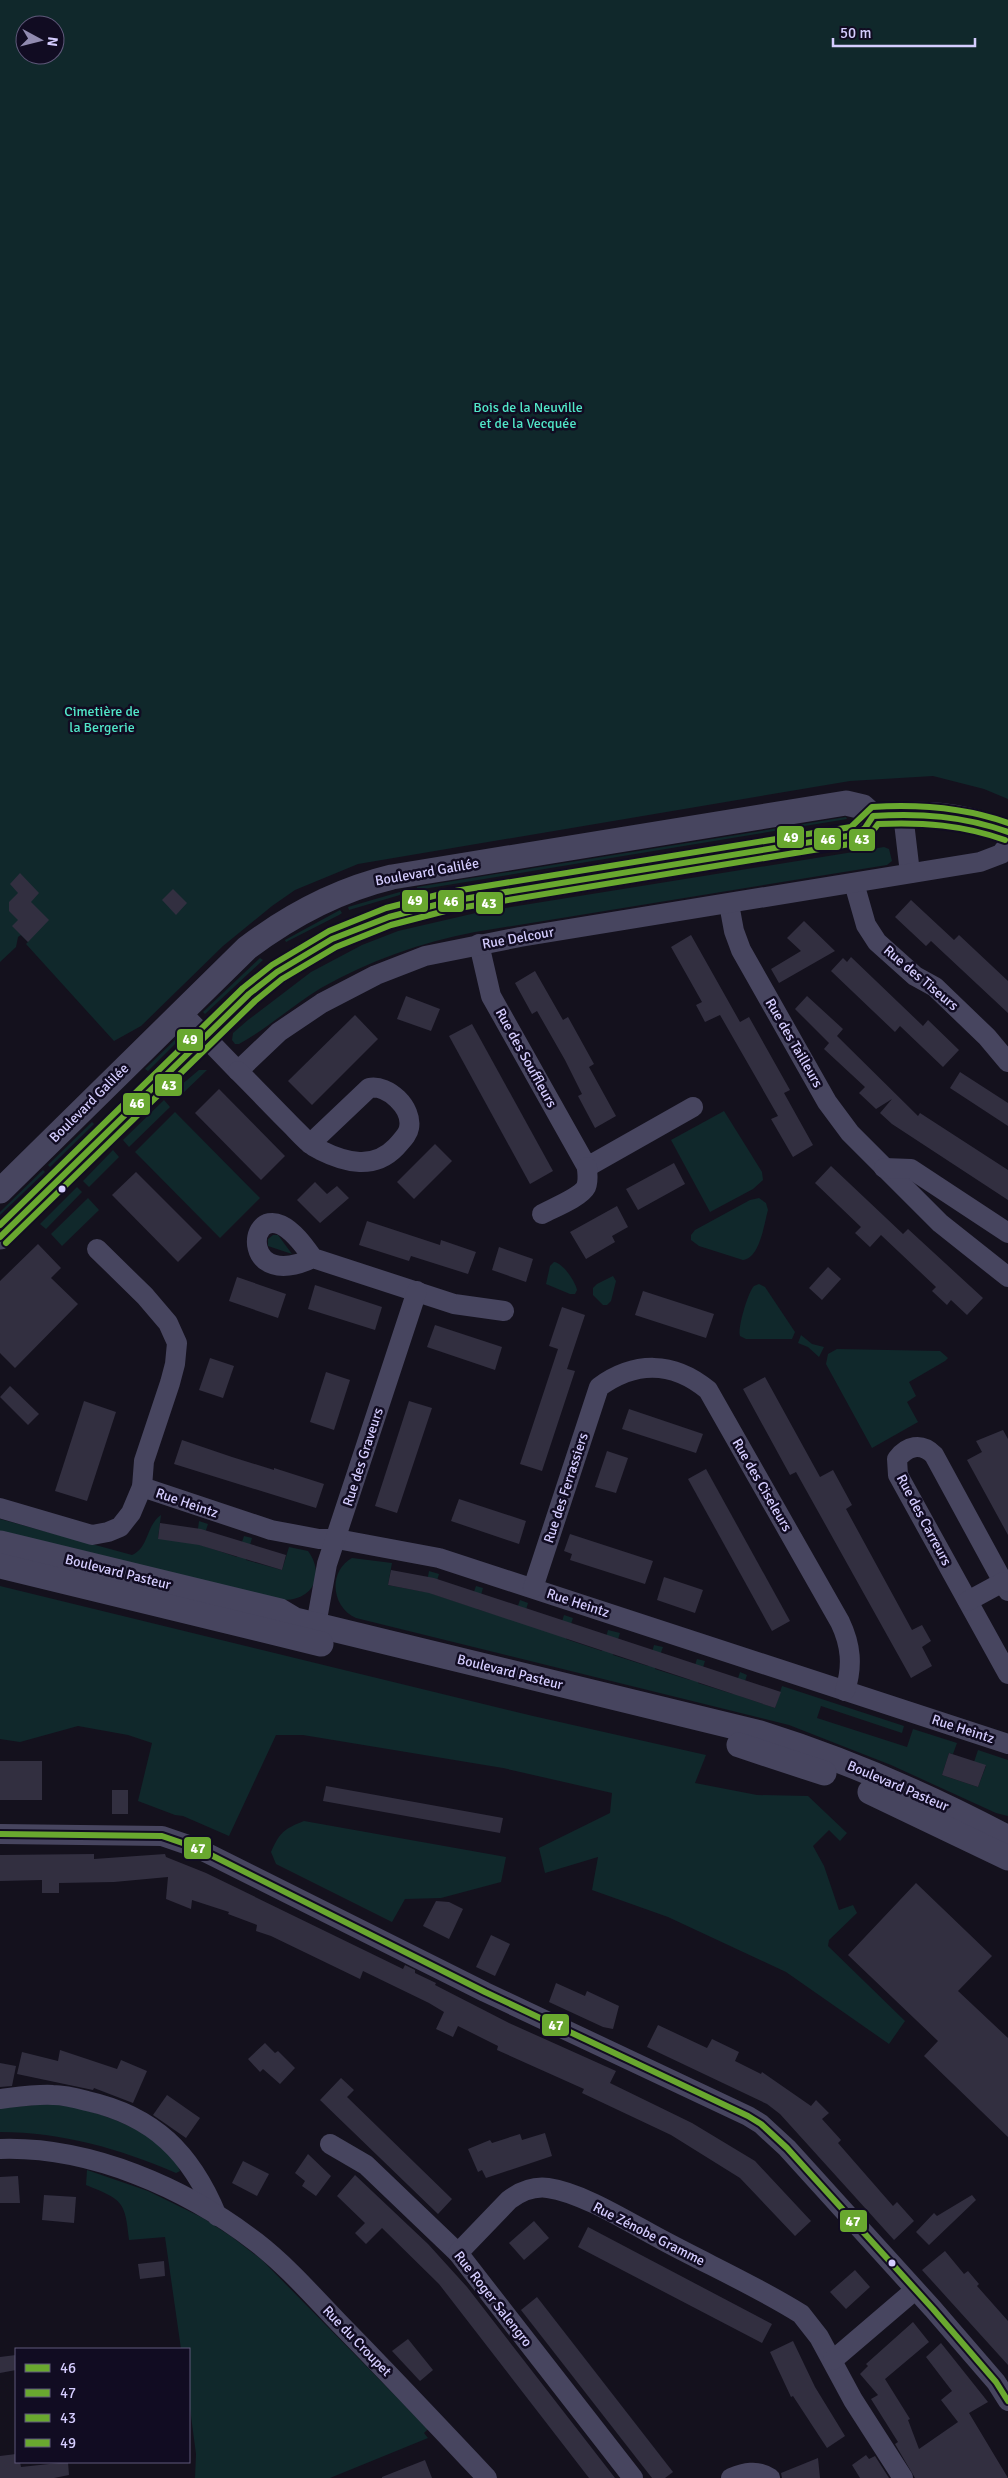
<svg xmlns="http://www.w3.org/2000/svg" width="1008" height="2478" viewBox="0 0 1008 2478" font-family="Signika,sans-serif">
	<style>
		.green { fill: #10282b; fill-rule: evenodd }
		.building { fill: #322f40 }
		.lines { fill: none; stroke-linecap: round; stroke-linejoin: round }
		.minor { stroke: #47455f; stroke-width: 20 }
		.tertiary { stroke: #47455f; stroke-width: 25 }
		.bus-1-casing { stroke: #110c22; stroke-width: 10 }
		.bus-2-casing { stroke: #110c22; stroke-width: 10 }
		.bus-3-casing { stroke: #110c22; stroke-width: 10 }
		.bus-4-casing { stroke: #110c22; stroke-width: 10 }
		.bus-1 { stroke: #69a82f; stroke-width: 6 }
		.bus-2 { stroke: #69a82f; stroke-width: 6 }
		.bus-3 { stroke: #69a82f; stroke-width: 6 }
		.bus-4 { stroke: #69a82f; stroke-width: 6 }
		.bus-dot { fill: #d5cdff; stroke: #110c22; stroke-width: 2 }
		.labels { text-anchor: middle; dominant-baseline: central; stroke-width: 5; stroke-linejoin: round; paint-order: stroke }
		.park-label { font-size: 14px; fill: #51e7c8; stroke: #110c22 }
		.street-label { font-size: 14px; fill: #d5cdff; stroke: #110c22 }
		.line-badge { stroke: #110c22; stroke-width: 2 }
		.badge-label { font-size: 14px; text-anchor: middle; font-weight: bold; fill: #fff }
	</style>
	<rect width="100%" height="100%" fill="#14111d"/>
	<g class="green">
		<path d="M0 0H1008V799L984 789 933 776 850 781 358 864 295 890 272 906 223 946 141 1026 114 1041 26 944 28 942 21 935 18 937 16 947 0 962ZM25 25H55V55H25Z"/>
		<polygon points="846,817 847,819 417,890 417,887"/>
		<path d="M884 847 889 849 892 861 887 865 475 932C421 942 369 961 321 988 293 1005 268 1028 239 1044H235L232 1040 233 1033 248 1020 311 972 362 945 398 931 480 912Z"/>
		<polygon points="410,889 410,892 349,910 348,907"/>
		<polygon points="340,910 342,913 339,915 286,942 285,940"/>
		<polygon points="260,958 263,960 205,1014 203,1012"/>
		<polygon points="181,1034 183,1036 148,1071 145,1069"/>
		<polygon points="199,1070 207,1070 180,1096 174,1091"/>
		<polygon points="164,1100 170,1107 129,1147 123,1140"/>
		<polygon points="724,1111 762,1172 763,1180 753,1189 710,1212 671,1140"/>
		<polygon points="175,1112 260,1198 220,1238 135,1152"/>
		<polygon points="92,1122 94,1124 50,1167 48,1165"/>
		<polygon points="113,1150 119,1157 89,1187 83,1181"/>
		<polygon points="43,1170 45,1172 0,1215 0,1212"/>
		<polygon points="77,1187 82,1192 46,1229 40,1224"/>
		<polygon points="88,1198 99,1210 62,1246 51,1234"/>
		<path d="M759 1198 766 1203 768 1210C764 1224 760 1258 743 1260L699 1246 691 1240V1235L695 1230 750 1200Z"/>
		<polygon points="273,1235 278,1235 292,1254 268,1246 268,1239"/>
		<path d="M554 1262C563 1263 575 1281 577 1290L575 1294H570L546 1284 550 1266Z"/>
		<polygon points="613,1276 616,1281 611,1301 607,1305 603,1305 593,1295 593,1288 597,1284"/>
		<path d="M759 1284 765 1287 795 1332 792 1339H746L740 1336C737 1329 748 1292 754 1286Z"/>
		<polygon points="801,1335 812,1344 824,1347 819,1357 808,1347 798,1343"/>
		<polygon points="837,1349 940,1351 948,1358 945,1361 909,1382 916,1396 907,1402 918,1422 872,1448 826,1364 828,1354"/>
		<path d="M161 1515 158 1538 196 1544 199 1521 208 1524 201 1545 237 1557 244 1536 252 1538 246 1560 282 1570 289 1547 308 1551C325 1574 314 1600 284 1600L0 1531V1519L132 1555C149 1548 146 1525 161 1515Z"/>
		<path d="M352 1558 392 1563 388 1585 425 1592 429 1571 439 1574 433 1594 469 1606 476 1586 483 1588 477 1609 513 1620 520 1600 528 1603 522 1623 558 1635 564 1615 573 1618 566 1639 602 1651 608 1630 620 1633 613 1655 648 1666 654 1645 663 1647 655 1669 690 1680 697 1659 705 1661 698 1683 733 1694 740 1672 747 1675 740 1696 775 1708 782 1686 904 1726 902 1733 821 1706 817 1718 907 1747 913 1729 957 1743 953 1754 949 1753 942 1775 978 1787 986 1766 974 1762 978 1750 1008 1760V1816L996 1813 891 1765 789 1725 356 1618C331 1607 328 1571 352 1558Z"/>
		<polygon points="0,1586 533,1716 706,1755 695,1783 757,1795 808,1796 847,1833 840,1841 829,1830 813,1846 824,1866 839,1910 853,1905 857,1913 829,1940 828,1946 905,2021 889,2044 786,1972 668,1917 592,1890 598,1857 545,1873 539,1848 610,1813 612,1793 503,1768 303,1735 276,1735 229,1836 183,1816 175,1815 138,1801 152,1743 128,1735 78,1726 20,1742 0,1739"/>
		<path d="M304 1821 506 1857 501 1882 441 1898 405 1899 392 1922 276 1864 271 1852C280 1832 284 1829 304 1821Z"/>
		<path d="M47 2104C86 2105 166 2132 180 2171L176 2173C120 2149 62 2132 0 2132V2108Z"/>
		<path d="M87 2170 148 2191 203 2218 232 2237 262 2260 428 2429 424 2433 428 2438 330 2478H195L196 2454 189 2401V2349H181L165 2237 129 2240C125 2201 123 2200 86 2185Z"/>
	</g>
	<g class="building">
		<polygon points="20,873 39,893 31,902 49,920 28,942 12,926 18,920 9,911 9,902 18,893 10,884"/>
		<polygon points="173,889 187,903 176,915 162,900"/>
		<polygon points="911,900 954,940 959,935 1008,981 1008,1013 931,941 926,946 895,917"/>
		<polygon points="804,921 835,951 779,983 771,969 801,951 787,938"/>
		<polygon points="691,935 740,1022 749,1017 790,1090 784,1093 813,1145 793,1157 771,1119 778,1116 720,1015 705,1022 696,1005 702,1002 671,947"/>
		<polygon points="851,957 923,1026 928,1020 959,1050 943,1067 900,1026 895,1032 831,971 843,958 847,962"/>
		<polygon points="535,971 563,1020 568,1017 594,1064 589,1067 616,1116 595,1128 578,1096 582,1094 565,1060 537,1011 532,1014 515,983"/>
		<polygon points="406,996 440,1009 431,1031 397,1019"/>
		<polygon points="807,996 843,1029 837,1036 918,1116 920,1113 1008,1170 1008,1200 892,1124 880,1113 892,1099 876,1109 859,1093 865,1087 824,1049 829,1043 795,1009"/>
		<polygon points="355,1015 378,1039 312,1105 288,1081"/>
		<polygon points="472,1024 553,1171 530,1184 449,1036"/>
		<polygon points="960,1072 1008,1103 1008,1126 950,1088"/>
		<polygon points="219,1089 285,1156 261,1180 195,1113"/>
		<polygon points="435,1144 452,1161 414,1199 397,1182"/>
		<polygon points="674,1163 685,1184 638,1210 626,1189"/>
		<polygon points="831,1166 903,1234 908,1229 983,1298 967,1315 951,1300 947,1305 932,1291 936,1287 881,1235 870,1247 855,1233 861,1227 815,1183"/>
		<polygon points="136,1172 202,1238 178,1262 112,1195"/>
		<polygon points="315,1182 327,1194 337,1186 349,1198 320,1223 297,1200"/>
		<polygon points="617,1206 628,1227 612,1236 615,1242 586,1259 570,1232"/>
		<polygon points="367,1221 440,1245 441,1240 476,1252 468,1274 411,1256 409,1261 359,1245"/>
		<polygon points="38,1244 61,1268 51,1278 78,1304 15,1368 0,1353 0,1281"/>
		<polygon points="499,1247 533,1259 526,1282 492,1270"/>
		<polygon points="828,1267 841,1279 822,1300 809,1288"/>
		<polygon points="237,1277 286,1294 278,1318 229,1301"/>
		<polygon points="315,1285 382,1307 375,1330 308,1309"/>
		<polygon points="643,1291 714,1314 706,1338 635,1315"/>
		<polygon points="562,1307 585,1315 567,1369 575,1371 542,1471 520,1464 558,1349 549,1346"/>
		<polygon points="435,1325 502,1347 495,1370 427,1347"/>
		<polygon points="210,1358 234,1366 223,1398 199,1390"/>
		<polygon points="326,1372 350,1380 334,1430 310,1422"/>
		<polygon points="765,1377 820,1477 833,1470 852,1505 846,1509 912,1630 922,1625 931,1641 922,1647 932,1666 911,1678 796,1472 790,1475 743,1389"/>
		<polygon points="10,1386 39,1414 28,1425 0,1397"/>
		<polygon points="84,1401 116,1412 87,1501 55,1491"/>
		<polygon points="409,1401 432,1408 397,1513 375,1506"/>
		<polygon points="629,1409 703,1434 696,1453 622,1429"/>
		<polygon points="1003,1430 1008,1439 1008,1535 967,1460 982,1452 976,1441"/>
		<polygon points="182,1440 232,1457 274,1470 274,1468 324,1484 316,1508 174,1464"/>
		<polygon points="607,1451 628,1458 616,1493 595,1487"/>
		<polygon points="706,1469 790,1621 772,1631 688,1479"/>
		<polygon points="459,1499 526,1521 519,1544 451,1521"/>
		<polygon points="160,1523 201,1529 286,1555 282,1570 199,1545 158,1539"/>
		<polygon points="570,1534 653,1561 645,1584 570,1560 572,1554 564,1551"/>
		<polygon points="391,1570 434,1578 781,1692 775,1708 429,1593 388,1585"/>
		<polygon points="664,1577 703,1590 695,1613 657,1600"/>
		<polygon points="949,1753 986,1765 978,1787 942,1775"/>
		<rect x="0" y="1761" width="42" height="39"/>
		<polygon points="326,1786 503,1818 500,1833 323,1801"/>
		<rect x="112" y="1790" width="16" height="24"/>
		<polygon points="94,1854 94,1859 165,1854 166,1857 206,1873 403,1969 405,1965 415,1970 415,1973 436,1983 435,1985 509,2023 616,2071 610,2083 692,2123 755,2161 811,2221 795,2236 740,2178 671,2135 582,2093 584,2089 497,2050 498,2046 458,2026 453,2037 436,2029 444,2012 429,2003 363,1971 360,1979 271,1936 256,1931 257,1925 228,1914 229,1912 192,1900 191,1909 166,1899 168,1877 114,1882 59,1883 59,1893 42,1893 42,1880 0,1881 0,1855"/>
		<polygon points="916,1883 992,1956 958,1991 1008,2038 1008,2137 924,2056 938,2041 848,1955"/>
		<polygon points="436,1901 449,1902 463,1909 449,1939 423,1926"/>
		<polygon points="491,1935 510,1944 495,1976 476,1967"/>
		<polygon points="556,1983 585,1996 587,1991 619,2006 613,2029 603,2027 549,2002"/>
		<polygon points="658,2025 707,2048 712,2039 739,2052 735,2061 761,2074 762,2072 811,2106 816,2100 829,2113 822,2119 841,2140 838,2143 893,2206 897,2202 914,2221 894,2240 780,2114 767,2104 647,2047"/>
		<polygon points="265,2043 275,2053 278,2051 295,2068 280,2084 263,2069 260,2072 248,2059"/>
		<polygon points="60,2050 117,2069 121,2060 147,2071 133,2103 94,2088 93,2090 17,2074 22,2052 58,2061"/>
		<polygon points="0,2063 16,2066 12,2086 0,2087"/>
		<polygon points="341,2078 354,2090 347,2097 452,2199 438,2214 320,2100"/>
		<polygon points="167,2095 200,2118 186,2138 153,2115"/>
		<polygon points="545,2133 552,2156 486,2178 482,2170 478,2172 468,2149 490,2140 492,2143 520,2134 522,2140"/>
		<polygon points="308,2154 331,2176 316,2196 302,2186 305,2181 295,2173"/>
		<polygon points="243,2161 269,2174 257,2196 232,2183"/>
		<polygon points="355,2175 428,2244 467,2287 615,2478 589,2478 439,2284 382,2228 366,2244 355,2233 365,2223 337,2196"/>
		<polygon points="18,2176 20,2203 0,2203 0,2177"/>
		<polygon points="44,2195 76,2197 74,2223 42,2220"/>
		<polygon points="972,2195 976,2200 929,2245 916,2232 934,2213 937,2216"/>
		<polygon points="534,2221 549,2238 524,2260 509,2243"/>
		<polygon points="588,2227 772,2324 762,2343 578,2247"/>
		<polygon points="945,2251 964,2274 968,2271 979,2284 977,2286 1008,2321 1008,2365 922,2270"/>
		<polygon points="164,2261 165,2276 140,2279 138,2264"/>
		<polygon points="855,2270 870,2287 846,2309 830,2292"/>
		<polygon points="537,2297 673,2472 665,2478 652,2478 521,2310"/>
		<polygon points="913,2322 929,2342 885,2379 910,2419 908,2420 919,2449 958,2422 941,2400 952,2391 926,2357 941,2343 988,2402 969,2413 1008,2478 915,2478 895,2444 898,2442 871,2399 878,2395 860,2374 868,2366 866,2364"/>
		<polygon points="408,2339 433,2370 420,2381 392,2351"/>
		<polygon points="793,2341 815,2387 845,2436 827,2448 793,2396 791,2397 770,2352"/>
		<polygon points="16,2355 16,2370 0,2373 0,2357"/>
		<polygon points="16,2454 16,2462 20,2462 21,2467 68,2462 69,2475 54,2478 0,2478 0,2456"/>
		<polygon points="866,2455 869,2459 875,2456 889,2478 860,2478 852,2465"/>
		<polygon points="818,2458 820,2478 782,2478 781,2473"/>
		<polygon points="425,2460 432,2478 382,2478 382,2477"/>
	</g>
	<g class="lines">
		<g class="minor">
			<polyline points="903,814 910,873"/>
			<polyline points="854,883 866,925 877,942 915,976 935,987 987,1037 1008,1062"/>
			<polyline points="729,904 734,931 741,950 827,1102 850,1133 940,1223 1008,1277"/>
			<polyline points="479,944 491,996 587,1167 693,1107"/>
			<polyline points="181,1012 238,1071 279,1032 322,1003 376,975 425,956 520,937 980,862 1001,854 1008,845"/>
			<path d="M238 1071C256 1089 273 1107 291 1125 300 1134 309 1145 320 1150 346 1163 374 1170 396 1147 401 1141 408 1135 409 1128 413 1108 388 1084 369 1088L310 1144"/>
			<polyline points="884,1168 911,1169 1008,1233"/>
			<path d="M542 1214C553 1208 581 1197 586 1187 589 1180 587 1173 587 1167"/>
			<path d="M313 1258C305 1247 294 1231 281 1225 246 1209 243 1291 313 1258L454 1304 504 1311"/>
			<polyline points="142,1487 271,1530 319,1539 337,1539 439,1558 1008,1744"/>
			<polyline points="0,1508 92,1535 108,1532 120,1527 131,1513 142,1487 144,1461 170,1383 175,1364 177,1343 168,1323 145,1296 97,1249"/>
			<path d="M533 1588 599 1387C635 1361 673 1361 708 1390L840 1622C851 1645 853 1666 845 1691"/>
			<path d="M1008 1591 934 1455C921 1442 907 1446 897 1459L898 1475 1008 1674"/>
			<polyline points="968,1601 1003,1582"/>
			<polyline points="316,1625 327,1564 417,1291"/>
			<polyline points="0,1834 162,1836 197,1848 485,1992 748,2116 761,2124 787,2148 933,2309 996,2382 1008,2401"/>
			<path d="M0 2099C17 2097 36 2094 53 2095 65 2095 76 2098 87 2101 154 2116 191 2153 217 2216"/>
			<polyline points="330,2144 366,2165 458,2253 633,2478"/>
			<path d="M0 2149C90 2146 186 2188 256 2242 287 2266 313 2296 340 2324 390 2375 438 2426 487 2478"/>
			<path d="M458 2253 509 2200C521 2191 533 2186 548 2188 584 2193 633 2225 666 2242 711 2266 758 2287 801 2314L819 2337 853 2400 903 2478"/>
			<polyline points="833,2360 915,2290"/>
			<path d="M731 2478C744 2473 757 2469 770 2478"/>
		</g>
		<g class="tertiary">
			<path d="M0 1191 247 948C292 914 338 890 392 877L846 803 863 807 873 816C926 812 958 813 1008 832"/>
			<path d="M0 1237 249 994C302 950 360 922 428 905L854 835 865 828 873 816"/>
			<path d="M0 1543 280 1611 295 1620 316 1625 760 1733C843 1759 931 1797 1008 1838"/>
			<polyline points="0,1566 321,1644"/>
			<polyline points="739,1745 824,1773"/>
			<polyline points="870,1792 1008,1858"/>
		</g>
		<defs>
			<path id="bus-1" d="M0 1237 249 994 277 972 332 939 389 917 451 901 854 835 865 828 873 816C921 813 963 816 1008 832"/>
			<polyline id="bus-2" points="0,1834 162,1836 197,1848 485,1992 748,2116 761,2124 787,2148 933,2309 996,2382 1008,2401"/>
			<path id="bus-3" d="M6 1243 255 1001 282 979 336 947 391 925 453 909 856 843 870 835 878 824C923 822 963 825 1005 840"/>
			<path id="bus-4" d="M0 1225 243 988 272 965 329 931 386 908 449 892 851 827 872 807C919 804 963 807 1008 823"/>
		</defs>
		<use href="#bus-1" class="bus-1-casing"/>
		<use href="#bus-2" class="bus-2-casing"/>
		<use href="#bus-3" class="bus-3-casing"/>
		<use href="#bus-4" class="bus-4-casing"/>
		<use href="#bus-1" class="bus-1"/>
		<use href="#bus-2" class="bus-2"/>
		<use href="#bus-3" class="bus-3"/>
		<use href="#bus-4" class="bus-4"/>
	</g>
	<g class="bus-dot">
		<circle cx="62" cy="1189" r="4.5"/>
		<circle cx="892" cy="2263" r="4.5"/>
	</g>
	<g class="labels">
		<g class="park-label">
			<text x="528" y="407">Bois de la Neuville<tspan x="528" dy="16">et de la Vecquée</tspan></text>
			<text x="102" y="711">Cimetière de<tspan x="102" dy="16">la Bergerie</tspan></text>
		</g>
		<g class="street-label">
			<text transform="translate(427 872) rotate(-10)">Boulevard Galilée</text>
			<text transform="translate(518 938) rotate(-10)">Rue Delcour</text>
			<text transform="translate(921 978) rotate(40)">Rue des Tiseurs</text>
			<text transform="translate(794 1043) rotate(60)">Rue des Tailleurs</text>
			<text transform="translate(526 1058) rotate(61)">Rue des Souffleurs</text>
			<text transform="translate(89 1103) rotate(-45)">Boulevard Galilée</text>
			<text transform="translate(363 1457) rotate(-72)">Rue des Graveurs</text>
			<text transform="translate(762 1485) rotate(60)">Rue des Ciseleurs</text>
			<text transform="translate(566 1488) rotate(-72)">Rue des Ferrassiers</text>
			<text transform="translate(187 1503) rotate(19)">Rue Heintz</text>
			<text transform="translate(924 1520) rotate(62)">Rue des Carreurs</text>
			<text transform="translate(118 1572) rotate(14)">Boulevard Pasteur</text>
			<text transform="translate(578 1603) rotate(18)">Rue Heintz</text>
			<text transform="translate(510 1672) rotate(14)">Boulevard Pasteur</text>
			<text transform="translate(963 1729) rotate(18)">Rue Heintz</text>
			<text transform="translate(898 1786) rotate(23)">Boulevard Pasteur</text>
			<text transform="translate(649 2234) rotate(27)">Rue Zénobe Gramme</text>
			<text transform="translate(493 2299) rotate(52)">Rue Roger Salengro</text>
			<text transform="translate(357 2341) rotate(46)">Rue du Croupet</text>
		</g>
	</g>
	<g class="line-badge">
		<rect x="776" y="825" width="29" height="24" rx="5" fill="#69a82f"/>
		<rect x="813" y="827" width="29" height="24" rx="5" fill="#69a82f"/>
		<rect x="848" y="828" width="28" height="24" rx="5" fill="#69a82f"/>
		<rect x="401" y="889" width="28" height="24" rx="5" fill="#69a82f"/>
		<rect x="437" y="889" width="28" height="24" rx="5" fill="#69a82f"/>
		<rect x="475" y="891" width="29" height="24" rx="5" fill="#69a82f"/>
		<rect x="176" y="1028" width="28" height="24" rx="5" fill="#69a82f"/>
		<rect x="154" y="1073" width="29" height="24" rx="5" fill="#69a82f"/>
		<rect x="122" y="1092" width="29" height="24" rx="5" fill="#69a82f"/>
		<rect x="183" y="1836" width="29" height="24" rx="5" fill="#69a82f"/>
		<rect x="541" y="2013" width="29" height="24" rx="5" fill="#69a82f"/>
		<rect x="839" y="2209" width="29" height="24" rx="5" fill="#69a82f"/>
	</g>
	<g class="badge-label">
		<text x="791" y="842">49</text>
		<text x="828" y="844">46</text>
		<text x="862" y="844">43</text>
		<text x="415" y="905">49</text>
		<text x="451" y="906">46</text>
		<text x="489" y="908">43</text>
		<text x="190" y="1044">49</text>
		<text x="169" y="1090">43</text>
		<text x="137" y="1108">46</text>
		<text x="198" y="1853">47</text>
		<text x="556" y="2030">47</text>
		<text x="853" y="2226">47</text>
	</g>
	<rect x="15" y="2348" width="175" height="115" fill="#110c22" stroke="#5f597a"/>
	<rect x="25" y="2364" width="25" height="8" fill="#69a82f" stroke="#5f597a"/>
	<text x="60" y="2373" font-size="15" fill="#d5cdff">46</text>
	<rect x="25" y="2389" width="25" height="8" fill="#69a82f" stroke="#5f597a"/>
	<text x="60" y="2398" font-size="15" fill="#d5cdff">47</text>
	<rect x="25" y="2414" width="25" height="8" fill="#69a82f" stroke="#5f597a"/>
	<text x="60" y="2423" font-size="15" fill="#d5cdff">43</text>
	<rect x="25" y="2439" width="25" height="8" fill="#69a82f" stroke="#5f597a"/>
	<text x="60" y="2448" font-size="15" fill="#d5cdff">49</text>
	<g transform="translate(40 40) rotate(97)"><circle r="24" fill="#110c22" stroke="#5f597a"/>
	<path d="M0-4L9 19L0 12L-9 19Z" fill="#918bb0"/>
	<text y="-8" font-size="14" font-weight="bold" text-anchor="middle" fill="#d5cdff">N</text>
	</g>
	<path d="M833 38v8h142v-8" fill="none" stroke="#d5cdff" stroke-width="2.5"/>
	<text x="840" y="38" font-size="15" fill="#d5cdff" stroke="#110c22" stroke-width="4" paint-order="stroke">50 m</text>
</svg>
